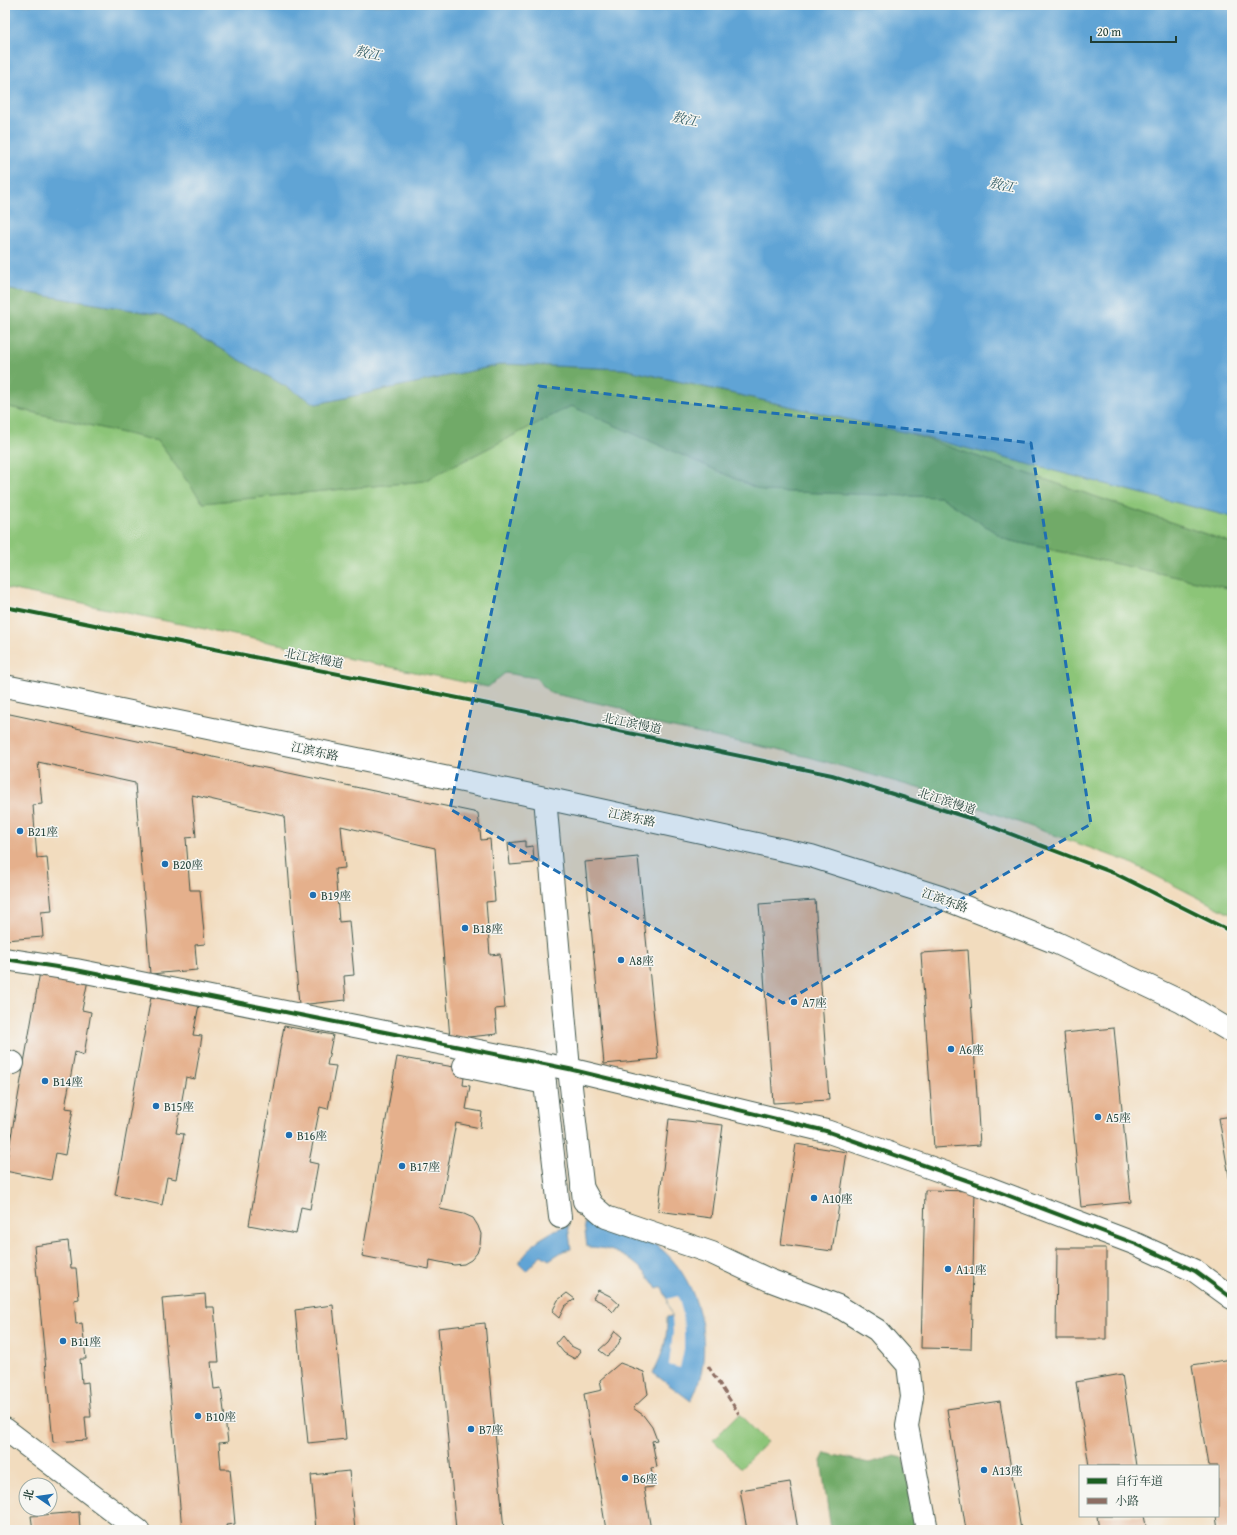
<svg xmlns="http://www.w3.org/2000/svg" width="1237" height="1535" viewBox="0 0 1237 1535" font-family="'Gentium Book Plus','Noto Serif SC',serif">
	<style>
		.green { fill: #8cc578; stroke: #568156 }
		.forest { fill: #71aa68; stroke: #48744e }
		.water { fill: #60a4d5; stroke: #407084 }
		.pier { fill: #f2dcbe }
		.building { fill: #e5b08c }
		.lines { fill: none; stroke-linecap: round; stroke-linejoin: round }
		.street-casing { stroke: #3f5549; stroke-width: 24 }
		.secondary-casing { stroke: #3f5549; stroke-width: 24 }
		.street { stroke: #fff; stroke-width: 22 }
		.secondary { stroke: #fff; stroke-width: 22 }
		.quiet { stroke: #8d6e63; stroke-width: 3; stroke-dasharray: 6 3; stroke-linecap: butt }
		.cycleway-casing { stroke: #f6f6f2; stroke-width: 6 }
		.cycleway { stroke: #1b5e20; stroke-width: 4 }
		.marked { fill: #1f6fb2; fill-opacity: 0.2; stroke: #1f6fb2; stroke-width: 3; stroke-dasharray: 8 5; stroke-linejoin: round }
		.poi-dot { fill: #1f6fb2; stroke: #f6f6f2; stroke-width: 1.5 }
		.labels { text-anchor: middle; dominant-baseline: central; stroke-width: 3; stroke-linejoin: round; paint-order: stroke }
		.street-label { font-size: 12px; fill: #1f3d34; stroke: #f6f6f2 }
		.poi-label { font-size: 12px; fill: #1f3d34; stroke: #f6f6f2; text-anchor: start }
		.water-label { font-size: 13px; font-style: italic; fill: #325c64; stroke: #f6f6f2 }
	</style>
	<rect width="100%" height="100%" fill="#f6f6f2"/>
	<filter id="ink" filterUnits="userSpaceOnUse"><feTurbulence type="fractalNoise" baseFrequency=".025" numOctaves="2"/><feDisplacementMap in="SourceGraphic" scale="8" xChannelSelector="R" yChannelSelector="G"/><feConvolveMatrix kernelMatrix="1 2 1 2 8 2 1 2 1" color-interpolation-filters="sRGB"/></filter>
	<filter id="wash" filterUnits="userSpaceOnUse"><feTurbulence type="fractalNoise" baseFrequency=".012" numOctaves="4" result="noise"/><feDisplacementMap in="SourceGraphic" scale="16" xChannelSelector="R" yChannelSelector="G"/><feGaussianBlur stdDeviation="0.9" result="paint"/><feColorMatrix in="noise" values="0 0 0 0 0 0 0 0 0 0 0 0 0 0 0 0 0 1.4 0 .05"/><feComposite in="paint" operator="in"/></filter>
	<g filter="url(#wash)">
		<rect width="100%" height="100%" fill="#f2dcbe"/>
		<g class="green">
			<polygon points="5,406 158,441 203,503 424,481 571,406 763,491 941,497 1007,540 1232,589 1232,915 1129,862 946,796 809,757 636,720 621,708 550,693 536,678 505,673 488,687 5,588"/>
			<polygon points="908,433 1232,517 1232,543"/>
			<polygon points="739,1414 767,1442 741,1468 713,1440"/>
		</g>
		<g class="forest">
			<polygon points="5,289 162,315 316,404 504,364 624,369 908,433 1232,543 1232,589 1007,540 941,497 763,491 571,406 424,481 203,503 158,441 5,406"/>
			<polygon points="825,1453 869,1463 895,1456 903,1458 918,1530 831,1530 821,1461"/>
		</g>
		<g class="water">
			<polygon points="5,5 1232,5 1232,517 908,433 624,369 504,364 316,404 162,315 5,289"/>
			<path d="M584 1223C601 1223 612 1228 628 1234 636 1238 648 1240 656 1245 695 1272 713 1336 699 1381 697 1388 694 1394 691 1401L653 1373C664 1351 667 1342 667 1317L672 1316 667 1299 662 1287 657 1289C641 1263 618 1247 587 1247Z"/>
			<polygon points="568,1225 571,1249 563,1251 549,1260 541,1255 526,1271 518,1263 537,1241 555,1230"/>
		</g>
		<polygon class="pier" points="678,1296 683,1314 684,1332 684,1349 680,1368 669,1365 673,1332 672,1316 667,1299"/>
		<g id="blocks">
			<g class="building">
				<polygon points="5,713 478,813 481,840 490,839 495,901 486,902 490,955 500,954 505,1008 495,1009 497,1034 450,1039 435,848 341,826 345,868 335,869 339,922 349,921 354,975 344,976 346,1000 299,1005 284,816 192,795 196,837 186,838 190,890 200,890 205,944 195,945 197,970 150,974 135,783 38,762 42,804 33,805 37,858 47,857 52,911 41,912 43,937 5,940"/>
				<polygon points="525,841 525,847 533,846 534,863 510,865 508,843"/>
				<polygon points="638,857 658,1059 604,1064 585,862"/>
				<polygon points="815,900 829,1100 773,1103 759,904"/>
				<polygon points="968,950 980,1145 934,1148 921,953"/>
				<polygon points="40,972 88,980 82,1010 91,1012 84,1055 75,1052 65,1108 73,1109 65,1155 56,1153 51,1180 5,1171"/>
				<polygon points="151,997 199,1005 193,1035 202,1036 195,1079 186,1077 176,1133 184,1134 176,1179 167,1177 162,1205 115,1195"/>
				<polygon points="284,1026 333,1035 327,1065 336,1066 328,1109 320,1107 309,1162 318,1164 310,1209 301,1207 296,1234 249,1225"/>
				<polygon points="1114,1028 1131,1202 1081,1207 1064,1033"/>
				<polygon points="397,1057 465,1069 463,1085 470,1086 466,1109 482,1112 480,1128 456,1123 440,1209 464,1214 473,1218 478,1226 481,1234 480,1244 477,1253 471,1260 464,1264 454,1265 430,1260 429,1269 362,1256"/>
				<polygon points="1232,1116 1232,1188 1231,1188 1219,1118"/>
				<polygon points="669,1119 723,1125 711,1218 658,1211"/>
				<polygon points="796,1144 847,1152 832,1251 781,1244"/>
				<polygon points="925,1190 975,1191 971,1349 921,1348"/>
				<polygon points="68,1241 71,1268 76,1268 79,1299 74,1300 76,1324 82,1323 86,1359 80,1359 82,1383 88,1382 91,1417 85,1417 87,1440 53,1442 34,1246"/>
				<polygon points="1057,1248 1106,1248 1106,1339 1056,1339"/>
				<polygon points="598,1290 610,1296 619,1304 613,1312 605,1304 593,1298"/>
				<polygon points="567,1293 575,1299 565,1306 559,1318 552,1312 558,1300"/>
				<polygon points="205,1294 206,1307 214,1307 219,1362 211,1362 214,1389 221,1388 228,1442 219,1443 221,1469 230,1469 235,1524 226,1525 227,1530 182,1530 162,1298"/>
				<polygon points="333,1305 346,1439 308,1443 295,1310"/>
				<polygon points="485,1323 504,1530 456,1530 438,1328"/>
				<polygon points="615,1331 622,1337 616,1348 607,1356 599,1350 608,1342"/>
				<polygon points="562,1336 569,1345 581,1351 575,1359 564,1353 556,1343"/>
				<polygon points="1232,1359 1232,1528 1218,1530 1216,1516 1218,1516 1218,1466 1208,1466 1192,1365"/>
				<polygon points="620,1363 644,1372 648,1394 633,1408 643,1415 652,1427 657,1440 652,1441 657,1467 651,1468 654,1487 644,1488 651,1530 606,1530 584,1394 602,1390 600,1380"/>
				<polygon points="1122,1374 1136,1466 1089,1466 1076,1382"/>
				<polygon points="1000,1401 1021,1530 966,1530 947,1409"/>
				<polygon points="349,1471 355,1530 316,1530 311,1475"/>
				<polygon points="790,1482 798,1530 747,1530 740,1490"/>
				<polygon points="79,1512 80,1530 33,1530 31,1516"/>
				<polygon points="1097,1516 1144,1516 1147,1530 1099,1530"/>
			</g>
		</g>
	</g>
	<g filter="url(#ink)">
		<use href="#blocks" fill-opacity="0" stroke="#3f5549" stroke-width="1"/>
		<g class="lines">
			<defs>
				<g id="street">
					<polyline points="545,798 569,1069 584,1201"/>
					<polyline points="5,959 76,970 569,1069 826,1131 986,1187 1136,1244 1195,1271 1232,1298"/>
					<polyline points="5,1061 13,1063"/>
					<polyline points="464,1066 545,1083 543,1069"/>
					<polyline points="545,1083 560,1217"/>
					<polyline points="582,1187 592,1205 606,1217 712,1253 769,1280 838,1306 877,1330 908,1365 912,1397 907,1426 927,1530"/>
					<polyline points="5,1429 138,1530"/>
				</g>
				<polyline id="secondary" points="5,686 545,798 811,856 940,897 1057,943 1182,1002 1232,1032"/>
			</defs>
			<use href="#street" class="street-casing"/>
			<use href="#secondary" class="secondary-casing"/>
			<use href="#street" class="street"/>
			<use href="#secondary" class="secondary"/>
			<polyline class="quiet" points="708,1366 739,1414"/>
			<defs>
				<g id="cycleway">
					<polyline points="5,607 498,706 832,775 966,817 1116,874 1232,932"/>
					<polyline points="5,959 76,970 569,1069 826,1131 986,1187 1136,1244 1195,1271 1232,1298"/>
				</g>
			</defs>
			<use href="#cycleway" class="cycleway-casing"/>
			<use href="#cycleway" class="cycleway"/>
		</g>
	</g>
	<path class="marked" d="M539 386 1031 443 1091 824 783 1003 450 809Z"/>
	<g class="poi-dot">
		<circle cx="20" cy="831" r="4"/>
		<circle cx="165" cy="864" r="4"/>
		<circle cx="313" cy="895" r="4"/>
		<circle cx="465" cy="928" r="4"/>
		<circle cx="621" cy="960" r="4"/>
		<circle cx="794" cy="1002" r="4"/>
		<circle cx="951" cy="1049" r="4"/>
		<circle cx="45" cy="1081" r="4"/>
		<circle cx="156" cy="1106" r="4"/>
		<circle cx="1098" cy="1117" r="4"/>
		<circle cx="289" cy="1135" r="4"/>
		<circle cx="402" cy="1166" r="4"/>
		<circle cx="814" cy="1198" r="4"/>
		<circle cx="948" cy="1269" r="4"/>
		<circle cx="63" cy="1341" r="4"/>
		<circle cx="198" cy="1416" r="4"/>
		<circle cx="471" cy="1429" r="4"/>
		<circle cx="984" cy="1470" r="4"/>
		<circle cx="625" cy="1478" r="4"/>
	</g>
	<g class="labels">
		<g class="street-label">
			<text transform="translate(314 658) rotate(11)">北江滨慢道</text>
			<text transform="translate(632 723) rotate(12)">北江滨慢道</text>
			<text transform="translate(315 751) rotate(12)">江滨东路</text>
			<text transform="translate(947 801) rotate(18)">北江滨慢道</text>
			<text transform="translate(632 817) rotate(12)">江滨东路</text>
			<text transform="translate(945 900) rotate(20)">江滨东路</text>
		</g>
		<g class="poi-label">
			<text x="28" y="831">B21座</text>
			<text x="173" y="864">B20座</text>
			<text x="321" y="895">B19座</text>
			<text x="473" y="928">B18座</text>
			<text x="629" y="960">A8座</text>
			<text x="802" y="1002">A7座</text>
			<text x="959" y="1049">A6座</text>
			<text x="53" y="1081">B14座</text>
			<text x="164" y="1106">B15座</text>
			<text x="1106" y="1117">A5座</text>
			<text x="297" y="1135">B16座</text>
			<text x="410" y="1166">B17座</text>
			<text x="822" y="1198">A10座</text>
			<text x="956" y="1269">A11座</text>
			<text x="71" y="1341">B11座</text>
			<text x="206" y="1416">B10座</text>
			<text x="479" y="1429">B7座</text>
			<text x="992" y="1470">A13座</text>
			<text x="633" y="1478">B6座</text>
		</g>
		<g class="water-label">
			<text transform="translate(368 53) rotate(12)">敖江</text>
			<text transform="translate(685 119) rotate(12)">敖江</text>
			<text transform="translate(1002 185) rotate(12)">敖江</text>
		</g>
	</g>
	<rect width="1237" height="1535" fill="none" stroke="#f6f6f2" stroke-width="20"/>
	<rect x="1079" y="1465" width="140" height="52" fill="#f6f6f2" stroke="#a0aca6"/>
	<rect x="1087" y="1478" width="20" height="6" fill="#1b5e20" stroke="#a0aca6"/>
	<text x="1115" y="1485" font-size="12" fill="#1f3d34">自行车道</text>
	<rect x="1087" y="1498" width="20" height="6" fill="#8d6e63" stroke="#a0aca6"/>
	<text x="1115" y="1505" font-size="12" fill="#1f3d34">小路</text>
	<g transform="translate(38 1497) rotate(283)"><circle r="19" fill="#f6f6f2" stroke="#a0aca6"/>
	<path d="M0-3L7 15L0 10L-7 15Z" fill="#1f6fb2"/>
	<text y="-6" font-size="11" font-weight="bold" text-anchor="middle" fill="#1f3d34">北</text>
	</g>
	<path d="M1091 36v6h85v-6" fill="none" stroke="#1f3d34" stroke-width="2"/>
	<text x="1097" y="36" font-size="12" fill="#1f3d34" stroke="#f6f6f2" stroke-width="3" paint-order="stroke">20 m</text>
</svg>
